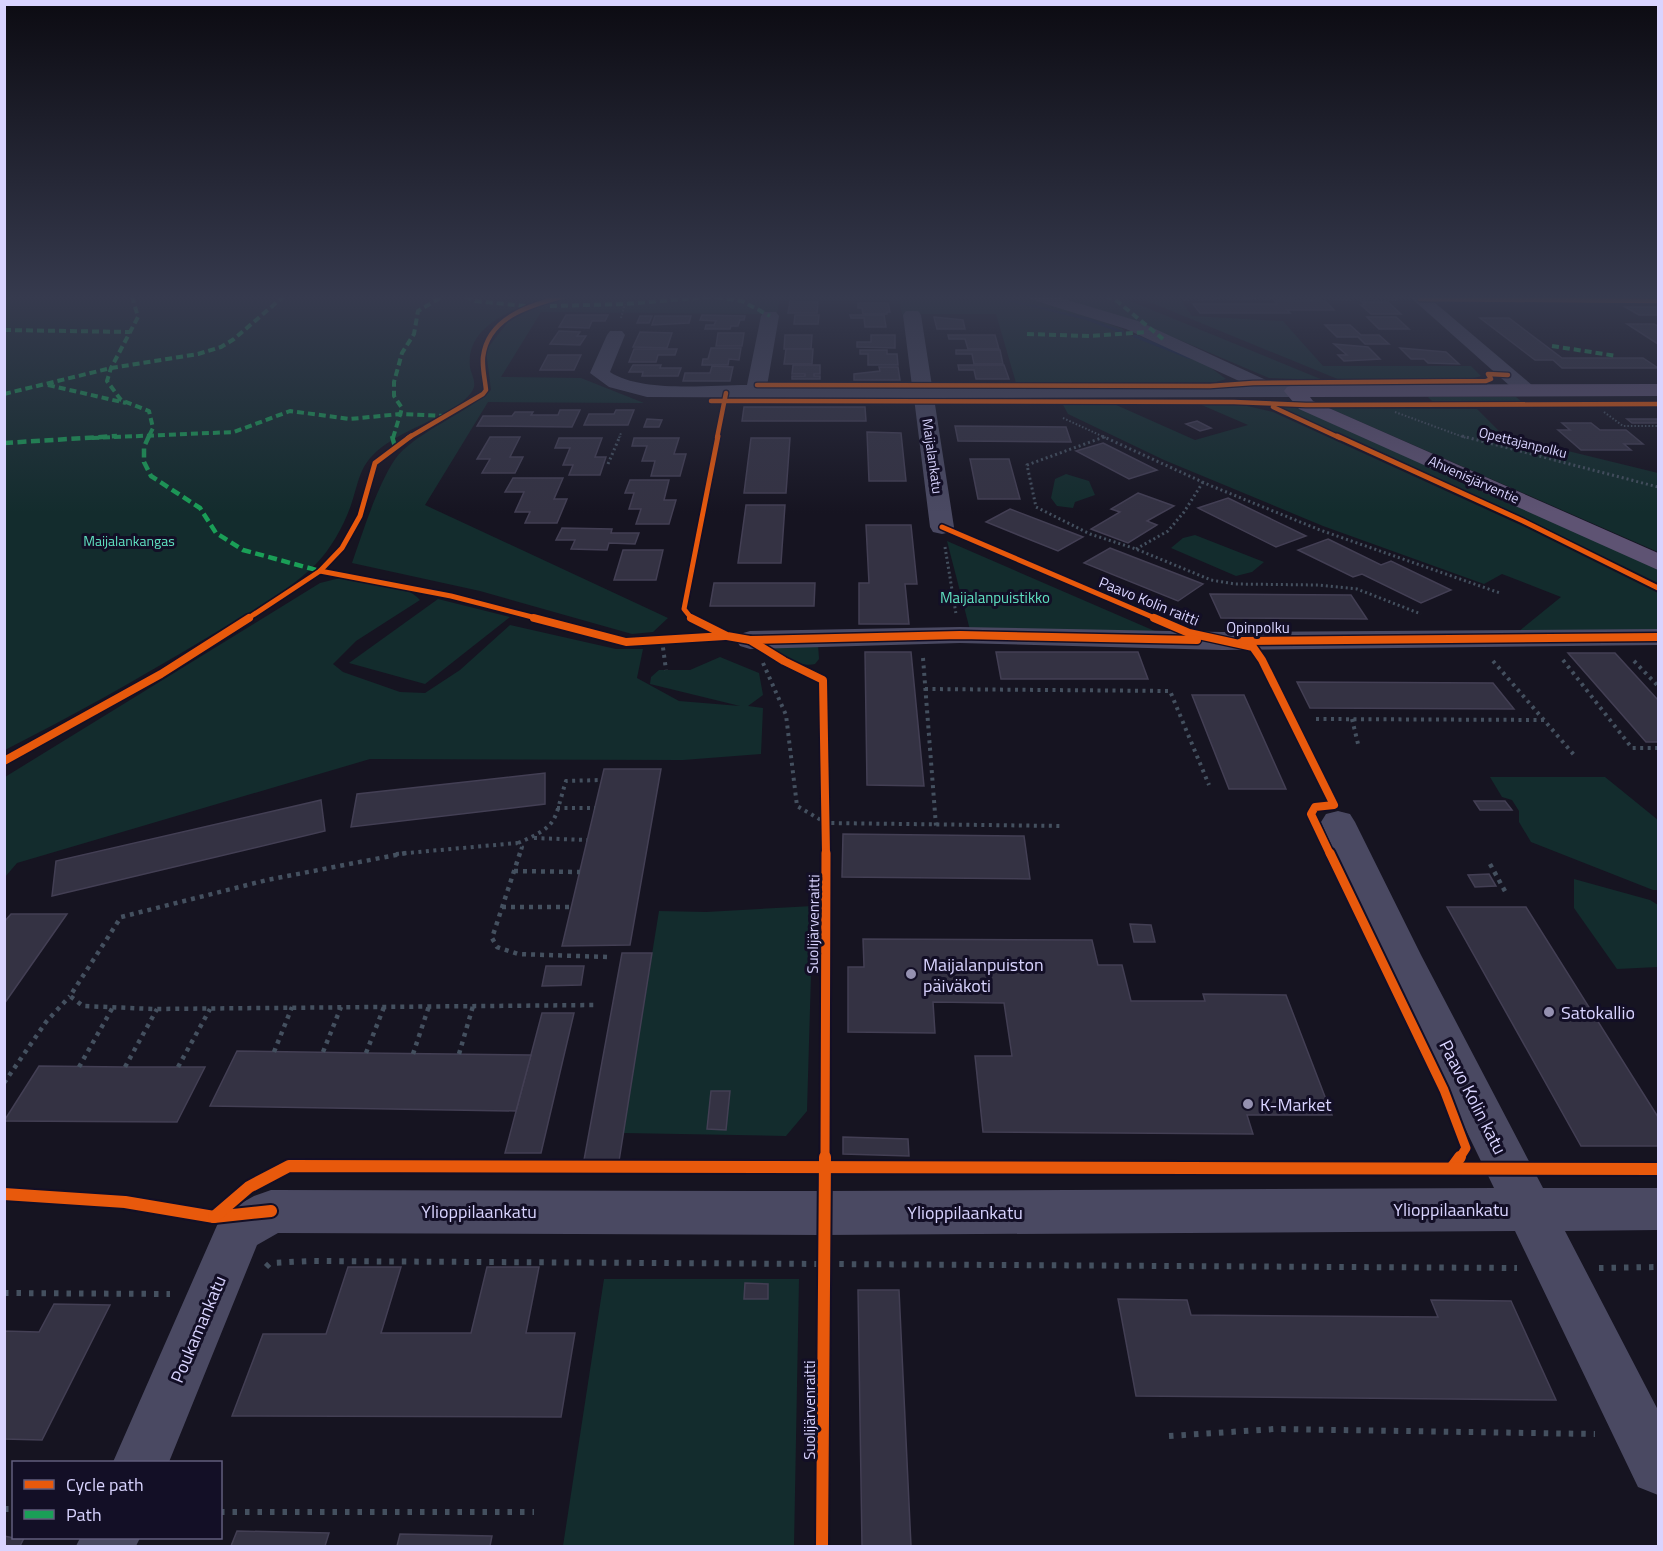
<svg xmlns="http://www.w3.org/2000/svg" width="1663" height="1551" viewBox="0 0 1663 1551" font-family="'Titillium Web',sans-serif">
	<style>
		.green { fill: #132c2d }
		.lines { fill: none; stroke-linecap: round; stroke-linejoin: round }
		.stream { fill: #0d2144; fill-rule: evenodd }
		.building { fill: #343243; stroke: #433f54; stroke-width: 1.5 }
		.path-far4 { stroke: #44505f; stroke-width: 2; stroke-dasharray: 1.5 2; stroke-linecap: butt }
		.path-far3 { stroke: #44505f; stroke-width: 3; stroke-dasharray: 2 3; stroke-linecap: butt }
		.path-far2 { stroke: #44505f; stroke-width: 4; stroke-dasharray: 3 4.5; stroke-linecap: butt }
		.path-far1 { stroke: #44505f; stroke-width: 4.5; stroke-dasharray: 4 5; stroke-linecap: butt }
		.path { stroke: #44505f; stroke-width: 6; stroke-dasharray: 4.5 8; stroke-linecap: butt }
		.minor { fill: #4a4962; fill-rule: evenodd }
		.major { fill: #5e5373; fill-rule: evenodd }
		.quiet-far1 { stroke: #1a9f57; stroke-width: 4; stroke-dasharray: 7 4; stroke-linecap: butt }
		.quiet { stroke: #1a9f57; stroke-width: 4.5; stroke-dasharray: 9 4.5; stroke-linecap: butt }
		.cycleway-far4-casing { stroke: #130f26; stroke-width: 7 }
		.cycleway-far3-casing { stroke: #130f26; stroke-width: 8 }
		.cycleway-far2-casing { stroke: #130f26; stroke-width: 11 }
		.cycleway-far1-casing { stroke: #130f26; stroke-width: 13 }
		.cycleway-casing { stroke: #130f26; stroke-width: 16 }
		.cycleway-far4 { stroke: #e8590c; stroke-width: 4.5 }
		.cycleway-far3 { stroke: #e8590c; stroke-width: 5 }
		.cycleway-far2 { stroke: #e8590c; stroke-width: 8 }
		.cycleway-far1 { stroke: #e8590c; stroke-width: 9 }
		.cycleway { stroke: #e8590c; stroke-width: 12 }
		.poi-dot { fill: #9591b1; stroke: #130f26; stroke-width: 2 }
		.labels { text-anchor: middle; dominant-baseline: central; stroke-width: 6; stroke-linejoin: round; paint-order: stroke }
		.far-street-label { font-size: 14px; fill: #d9d4ff; stroke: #130f26 }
		.far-park-label { font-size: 14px; fill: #5fe0c0; stroke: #130f26 }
		.park-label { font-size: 15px; fill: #5fe0c0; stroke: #130f26 }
		.street-label { font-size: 15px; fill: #d9d4ff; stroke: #130f26 }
		.near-poi-label { font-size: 18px; fill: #d9d4ff; stroke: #130f26; text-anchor: start }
		.near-street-label { font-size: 18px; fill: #d9d4ff; stroke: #130f26 }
	</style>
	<rect width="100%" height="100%" fill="#161421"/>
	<g class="green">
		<path d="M5 296H548C517 308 465 325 470 367 472 377 478 384 471 393 453 417 397 429 372 456 359 469 357 488 351 505 344 525 331 549 316 564 284 595 242 617 203 640 138 679 72 716 5 750Z"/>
		<path d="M569 296H942L957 300H968L966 296H1029L1123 329 1125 333 1207 365 1226 379 1216 382 1016 383 996 314H902L899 300H780L777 314 541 312 501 377 581 378 644 403 488 402 425 505 668 618 653 632 632 634 480 591 352 563C362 535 382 469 403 450 430 426 464 414 491 390L486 350 508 322 536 307Z"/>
		<polygon points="1055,296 1118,296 1323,380 1269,378 1147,326 1093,310"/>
		<polygon points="1135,296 1178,296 1192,316 1283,321 1323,366 1471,366 1481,376 1471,379 1340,380"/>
		<polygon points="1428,397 1516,397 1522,402 1434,403"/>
		<polygon points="1062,403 1114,404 1195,440 1248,425 1197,403 1243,405 1273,412 1527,528 1658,593 1658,633 1513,636 1561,597 1502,574 1484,584 1323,526 1164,460 1068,414"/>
		<polygon points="1280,406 1304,409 1634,557 1658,569 1658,583 1535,523 1282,410 1279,408"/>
		<polygon points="1329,408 1477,409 1503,435 1658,473 1658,552"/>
		<polygon points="1066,474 1089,481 1095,495 1075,502 1073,508 1057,506 1051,498 1055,479"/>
		<polygon points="1195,535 1264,562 1252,572 1236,576 1171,548 1183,538"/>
		<polygon points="947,541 1164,635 970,630"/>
		<path d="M344 577C367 582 404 582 420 600L356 641 333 664 343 672 400 692 425 693 460 670 510 625 616 649H643L637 678 679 701 740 706 650 684 651 677 659 670H690L720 657 759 673 763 695 748 706 763 708 761 754 683 760 370 759 17 863 5 877V777L320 583Z"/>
		<polygon points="438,599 510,617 425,684 349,663"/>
		<path d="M818 644 819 659 815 664C802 668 778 656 770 647Z"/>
		<polygon points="1490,777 1605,777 1658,820 1658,890 1653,890 1531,842 1519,822 1519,811 1512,800 1502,797"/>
		<polygon points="1574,879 1650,900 1658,905 1658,967 1617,969 1574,908"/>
		<polygon points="813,906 807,1111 786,1136 623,1133 659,911 706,912"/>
		<polygon points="604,1279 799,1279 794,1546 563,1546"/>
	</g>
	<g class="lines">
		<g class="stream">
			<polygon points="987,296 996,296 1089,318 1125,332 1121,333 1086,320"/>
			<polygon points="1133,335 1137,335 1194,358 1189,359 1133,337"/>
		</g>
	</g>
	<g class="building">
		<polygon points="790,301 818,302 817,313 788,313"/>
		<polygon points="1275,301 1325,301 1334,310 1287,310 1290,313 1200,313 1193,304 1277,304"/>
		<polygon points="1362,302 1388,302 1401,314 1371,314 1361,305 1365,305"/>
		<polygon points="858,303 888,303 890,312 887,312 887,314 863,314 862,308 858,308"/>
		<polygon points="1625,307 1658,307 1658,315 1639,315"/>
		<polygon points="566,315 608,315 605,321 592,321 589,328 559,327"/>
		<polygon points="702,315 745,316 744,320 740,320 738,326 731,326 730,329 705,329 706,325 714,325 716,321 700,320"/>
		<polygon points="795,315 819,315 818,324 794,324"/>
		<polygon points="850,315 884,315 886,327 865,327 864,318 851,318"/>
		<polygon points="640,316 652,316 649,323 637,323"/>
		<polygon points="655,316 691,316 689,323 652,325"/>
		<polygon points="934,317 963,320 965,329 937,329"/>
		<polygon points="1367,317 1396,317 1409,329 1379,329"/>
		<polygon points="1480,318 1509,318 1562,358 1643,358 1658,368 1562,368 1553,360 1535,360"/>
		<polygon points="1627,324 1654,324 1658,326 1658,344"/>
		<polygon points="1325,325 1350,325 1361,335 1379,335 1389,344 1365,344 1358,337 1337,337"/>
		<polygon points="559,331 580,332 577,336 586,336 580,345 550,344"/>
		<polygon points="640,332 672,333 667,348 633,347"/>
		<polygon points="718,333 744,333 742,346 716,346"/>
		<polygon points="785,335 812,335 811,349 784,349"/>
		<polygon points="871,335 895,335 895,348 857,347 857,342 871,342"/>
		<polygon points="948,335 995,335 999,349 968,349 965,339 949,339"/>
		<polygon points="1334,344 1368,347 1380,359 1344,361 1338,355 1347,355"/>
		<polygon points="711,348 741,348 739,360 729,359 728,365 702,365 703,359 708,359"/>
		<polygon points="1400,348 1446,352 1459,364 1428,363 1424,359 1411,359"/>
		<polygon points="634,349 677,349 675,355 658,355 656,362 629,362"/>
		<polygon points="786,349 813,349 812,364 784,364"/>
		<polygon points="860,350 887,350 887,354 897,354 898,365 868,365 868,354 860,354"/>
		<polygon points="956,350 1000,350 1003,364 974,364 972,354 956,354"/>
		<polygon points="548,355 581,355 574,370 540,370"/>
		<polygon points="633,365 661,365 660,368 681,368 678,376 642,376 643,372 629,372"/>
		<polygon points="793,365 820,365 820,374 814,374 814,376 820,376 820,379 792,379 792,376 805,376 805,374 792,374"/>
		<polygon points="958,365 1004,365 1009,379 976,379 974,370 959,370"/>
		<polygon points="712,366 733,367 730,381 683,381 685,373 710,373"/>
		<polygon points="879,367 898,367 900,380 854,380 854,374 880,371"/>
		<polygon points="744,407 865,407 866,421 742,421"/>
		<polygon points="560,410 580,410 572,427 477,426 483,416 512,416 515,412 533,412 531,415 558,415"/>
		<polygon points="616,410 634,410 628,425 584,425 589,414 614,414"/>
		<polygon points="647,419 662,420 659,427 644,427"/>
		<polygon points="1627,419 1658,419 1658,423 1632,423"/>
		<polygon points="1197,421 1211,428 1200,431 1186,424"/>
		<polygon points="1562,423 1591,423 1600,430 1626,430 1643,444 1624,444 1631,450 1581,450 1558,430 1570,430"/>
		<polygon points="955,426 1066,427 1071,442 958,441"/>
		<polygon points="867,432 901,433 906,481 869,481"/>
		<polygon points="490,437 520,437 510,457 523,457 515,473 482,473 490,459 477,459"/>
		<polygon points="559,438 602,438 595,457 606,457 600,475 569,475 573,465 563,465 570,448 555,448"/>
		<polygon points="634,438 679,438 674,454 686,454 680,476 651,476 655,461 642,461 647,446 632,446"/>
		<polygon points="751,438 790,438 786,493 744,493"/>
		<polygon points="1103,443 1157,470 1129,479 1076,451"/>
		<polygon points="970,459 1009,459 1020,499 978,499"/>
		<polygon points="513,478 563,478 554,499 567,499 557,523 525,523 530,512 515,512 524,492 505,492"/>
		<polygon points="630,480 669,480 664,500 676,500 669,524 636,524 641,509 629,509 634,493 625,493"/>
		<polygon points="1138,493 1174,506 1147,521 1157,525 1128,543 1091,529 1120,512 1111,509"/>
		<polygon points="1228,498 1306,536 1276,547 1198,508"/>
		<polygon points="746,505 785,505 781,563 738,563"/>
		<polygon points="1010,509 1083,537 1058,551 986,522"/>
		<polygon points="866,525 911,525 917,584 905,584 909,624 859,624 859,583 869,583"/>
		<polygon points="562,528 612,529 611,533 639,533 635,544 609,543 607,550 571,549 575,540 556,540"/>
		<polygon points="1328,539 1381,565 1391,561 1451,590 1421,603 1362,574 1353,577 1298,550"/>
		<polygon points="1110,548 1203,584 1178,601 1084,563"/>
		<polygon points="623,550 663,550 656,580 614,580"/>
		<polygon points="714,583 815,583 814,606 710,606"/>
		<polygon points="1210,594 1351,595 1367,619 1221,618"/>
		<polygon points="865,652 911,652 924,786 867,785"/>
		<polygon points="996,652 1138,652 1148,679 1001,679"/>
		<polygon points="1568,653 1615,653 1658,700 1658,742 1646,742"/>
		<polygon points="1297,682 1493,683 1514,709 1310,708"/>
		<polygon points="1192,695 1244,695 1286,789 1229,789"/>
		<polygon points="604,769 661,769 630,945 562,946"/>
		<polygon points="545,773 545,804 351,827 357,794"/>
		<polygon points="321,800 325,831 52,896 56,861"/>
		<polygon points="1474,801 1505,801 1512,810 1480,810"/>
		<polygon points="843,834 1024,836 1030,879 842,877"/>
		<polygon points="1489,874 1496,886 1475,887 1468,875"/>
		<polygon points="1447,907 1526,907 1658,1117 1658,1146 1581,1146"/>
		<polygon points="11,914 67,914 4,1004 4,922"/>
		<polygon points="1130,924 1151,925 1155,942 1134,942"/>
		<polygon points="863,939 1092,940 1098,965 1122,965 1131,1001 1205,1001 1203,994 1286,995 1332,1115 1247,1115 1253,1134 983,1132 975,1056 1012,1056 1004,1003 933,1002 935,1033 848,1032 848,967 864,967"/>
		<polygon points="622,953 652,953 619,1161 584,1160"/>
		<polygon points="546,966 584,966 581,985 542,986"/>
		<polygon points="542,1013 574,1013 541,1153 505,1153"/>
		<polygon points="237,1051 366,1053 531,1055 516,1111 210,1106"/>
		<polygon points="39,1066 125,1067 205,1067 177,1122 4,1121"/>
		<polygon points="711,1091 730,1091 726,1130 707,1129"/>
		<polygon points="843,1137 908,1139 909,1156 843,1154"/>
		<polygon points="348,1267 401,1267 381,1333 471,1333 487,1267 539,1267 526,1333 575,1333 561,1417 232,1416 263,1334 326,1334"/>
		<polygon points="745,1283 768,1284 768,1299 744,1299"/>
		<polygon points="858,1290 899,1290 911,1546 862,1546"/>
		<polygon points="1118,1299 1187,1300 1191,1315 1438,1317 1431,1300 1511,1301 1556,1400 1136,1396"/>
		<polygon points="54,1304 110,1305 42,1440 4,1439 4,1331 39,1332"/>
		<polygon points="237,1531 329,1533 325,1546 231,1546"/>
		<polygon points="400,1534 492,1536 490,1546 397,1546"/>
		<polygon points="4,1536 14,1538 24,1538 20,1546 4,1546"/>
	</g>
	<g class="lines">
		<g class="path-far4">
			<polyline points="1231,296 1238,299 1398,300"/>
			<polyline points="1623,296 1623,301"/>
			<polyline points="1184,300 1235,299"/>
			<polyline points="621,318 625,304"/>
			<polyline points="1395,412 1466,438"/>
			<polyline points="1604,412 1623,426 1658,426"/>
			<polyline points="1063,418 1106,438"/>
			<polyline points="619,438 621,433"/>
		</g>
		<g class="path-far3">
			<polyline points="1102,436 1209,485 1320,530 1500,593"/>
			<polyline points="1462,436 1658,487"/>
			<polyline points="1104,437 1027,465 1036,507 1090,534 1136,549 1211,580 1235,584 1318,585 1357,589 1421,614"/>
			<polyline points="608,464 620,436"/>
			<polyline points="945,547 956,614"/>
			<polyline points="1136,549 1168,531 1184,512 1203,482"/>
		</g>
		<g class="path-far2">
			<polyline points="662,640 666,670"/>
			<polyline points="923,658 936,826"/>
			<polyline points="1563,660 1632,748 1658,748"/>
			<polyline points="1493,661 1575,756"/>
			<polyline points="1634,661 1658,686"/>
			<polyline points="763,663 786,715 797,806 826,823 1063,826"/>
			<polyline points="925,689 1170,691 1209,785"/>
			<polyline points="1316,719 1544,720"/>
			<polyline points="1352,719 1359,748"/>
			<polyline points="557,808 595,808"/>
			<polyline points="534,838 587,840"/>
			<path d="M518 843C560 825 553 822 566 781L602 780"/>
			<polyline points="396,854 517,843 522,847 520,854"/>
		</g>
		<g class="path-far1">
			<polyline points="406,853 267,880 121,917 70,996 83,1006 154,1009 597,1005"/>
			<polyline points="520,853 492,938 497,947 518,954 607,957"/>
			<polyline points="1490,864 1506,893"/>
			<polyline points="514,871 580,872"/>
			<polyline points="502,907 571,907"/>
			<polyline points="274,1052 292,1007"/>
			<polyline points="323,1052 341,1007"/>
			<polyline points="366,1053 384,1007"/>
			<polyline points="413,1054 429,1006"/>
			<polyline points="459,1054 473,1006"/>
			<polyline points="79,1067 113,1007"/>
			<polyline points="125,1067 157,1009"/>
			<polyline points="178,1067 210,1009"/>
			<polyline points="4,1083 46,1022 70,996"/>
		</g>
		<g class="path">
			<polyline points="266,1267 270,1263 310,1261 1517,1268"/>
			<polyline points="1599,1268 1658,1267"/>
			<polyline points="4,1293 170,1294"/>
			<polyline points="1169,1436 1275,1429 1595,1434"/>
			<polyline points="4,1509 14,1509"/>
			<polyline points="220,1512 534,1512"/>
		</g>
		<g class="minor">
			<path d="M1028 296H1054L1138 321 1277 385 1301 387 1304 391 1301 395 1294 397 934 398 954 527 951 532 942 534 933 532 930 527 914 398 647 397 609 387 590 373 607 335 610 331H622L625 335 610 372C642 393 709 385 747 385L761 316 764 312H776L779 316 767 386H912L903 315 906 311H918L921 315 932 386H1250L1126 329 1030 299Z"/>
			<polygon points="1409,296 1427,296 1533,386 1536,390 1533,394 1519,394"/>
			<polygon points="960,627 1222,632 1658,629 1658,645 1222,650 960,643 750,649 740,646 736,640 740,634 750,631"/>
			<polygon points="1338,811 1350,814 1355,822 1421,955 1543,1188 1658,1188 1658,1230 1565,1231 1658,1410 1658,1495 1638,1487 1515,1231 823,1235 278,1233 257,1245 169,1462 113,1462 222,1214 254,1196 271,1190 823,1191 1494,1188 1381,955 1321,822 1326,814"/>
			<polygon points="80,1538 140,1538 136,1546 76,1546"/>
		</g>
		<polygon class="major" points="1658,384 1658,396 1310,397 1313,401 1658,553 1658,570 1299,409 1284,391 1287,387 1294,385"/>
		<g class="quiet-far1">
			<polyline points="132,296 138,317 111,368 107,381 121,400 149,411 153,428 148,438"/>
			<polyline points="465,296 475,301 526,306"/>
			<polyline points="1105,296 1117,301 1163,339"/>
			<polyline points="716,297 742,301 770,316"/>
			<polyline points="4,298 15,296"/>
			<polyline points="550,306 625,304 719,296"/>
			<polyline points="4,330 130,332"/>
			<polyline points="1027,334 1089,336 1147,332"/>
			<polyline points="1552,346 1617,356"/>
			<polyline points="48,385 126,403"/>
			<polyline points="4,394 111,368 198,354 221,347 234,339 284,296"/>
			<polyline points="92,438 234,432 290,411 350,419 400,414 444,416"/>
			<polyline points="393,438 402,408 394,396 394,382 402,353 414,334 418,311 443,296"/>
		</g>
		<g class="quiet">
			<polyline points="149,436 144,447 144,462 151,476 200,508 216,533 243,550 320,571"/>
			<polyline points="392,436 395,447"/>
			<polyline points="4,443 117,436"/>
		</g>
		<defs>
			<g id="cycleway-far4">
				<polyline points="1420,299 1658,301"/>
				<polyline points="757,385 1210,386 1253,383 1486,381 1491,379 1488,374 1508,375"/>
				<polyline points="711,401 1234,402 1306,405 1658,404"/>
				<polyline points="1273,407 1340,438"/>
				<path d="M408 438 483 394 486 390C485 379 482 368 483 357 488 316 532 305 565 296"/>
				<polyline points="717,438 726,393"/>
			</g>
			<g id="cycleway-far3">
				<polyline points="1337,436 1523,521 1658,588"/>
				<polyline points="942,527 1157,619"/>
				<polyline points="320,571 451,596 540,619"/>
				<polyline points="247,619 320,571 342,548 360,516 375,463 411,436"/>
				<polyline points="692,619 684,609 718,436"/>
			</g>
			<g id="cycleway-far2">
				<polyline points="534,618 626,642 725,636"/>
				<polyline points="691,618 727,636 750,640 784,661 823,680 826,854"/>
				<polyline points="1154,618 1189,633 1253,647 1262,660 1334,805 1315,807 1311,814 1330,854"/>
				<polyline points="750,640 960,635 1197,640"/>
				<polyline points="1242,641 1658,637"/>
				<polyline points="4,761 161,674 249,618"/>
			</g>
			<g id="cycleway-far1">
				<polyline points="1330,853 1444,1090 1466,1148 1459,1159"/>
				<polyline points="825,1159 826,853"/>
			</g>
			<g id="cycleway">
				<polyline points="1452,1168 1460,1157"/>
				<polyline points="4,1194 125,1202 214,1217 271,1211"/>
				<polyline points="214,1217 249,1187 289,1166 1658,1169"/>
				<polyline points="822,1546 825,1157"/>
			</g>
		</defs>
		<use href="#cycleway-far4" class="cycleway-far4-casing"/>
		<use href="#cycleway-far3" class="cycleway-far3-casing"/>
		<use href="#cycleway-far2" class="cycleway-far2-casing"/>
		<use href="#cycleway-far1" class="cycleway-far1-casing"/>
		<use href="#cycleway" class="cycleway-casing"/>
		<use href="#cycleway-far4" class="cycleway-far4"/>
		<use href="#cycleway-far3" class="cycleway-far3"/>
		<use href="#cycleway-far2" class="cycleway-far2"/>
		<use href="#cycleway-far1" class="cycleway-far1"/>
		<use href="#cycleway" class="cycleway"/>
	</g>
	<linearGradient id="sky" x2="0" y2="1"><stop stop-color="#0c0b12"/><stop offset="0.58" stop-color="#363a4e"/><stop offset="1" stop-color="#363a4e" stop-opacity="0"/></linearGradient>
	<rect width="1663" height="513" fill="url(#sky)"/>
	<g class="poi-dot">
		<circle cx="911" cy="974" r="6"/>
		<circle cx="1549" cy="1012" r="6"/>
		<circle cx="1248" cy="1104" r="6"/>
	</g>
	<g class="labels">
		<g class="far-street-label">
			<text transform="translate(1523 442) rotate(14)">Opettajanpolku</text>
			<text transform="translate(933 456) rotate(82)">Maijalankatu</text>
			<text transform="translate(1474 479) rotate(24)">Ahvenisjärventie</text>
		</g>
		<g class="far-park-label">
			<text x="129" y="540">Maijalankangas</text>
		</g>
		<g class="park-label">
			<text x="995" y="597">Maijalanpuistikko</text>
		</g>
		<g class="street-label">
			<text transform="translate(1149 601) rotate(22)">Paavo Kolin raitti</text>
			<text x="1258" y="627">Opinpolku</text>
			<text transform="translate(813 924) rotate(-89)">Suolijärvenraitti</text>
			<text transform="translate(809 1410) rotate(-90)">Suolijärvenraitti</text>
		</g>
		<g class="near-poi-label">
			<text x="923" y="964">Maijalanpuiston<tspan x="923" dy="21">päiväkoti</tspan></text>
			<text x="1561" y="1012">Satokallio</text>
			<text x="1260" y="1104">K-Market</text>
		</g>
		<g class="near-street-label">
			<text transform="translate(1473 1097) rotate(63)">Paavo Kolin katu</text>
			<text x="1451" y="1209">Ylioppilaankatu</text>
			<text x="479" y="1211">Ylioppilaankatu</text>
			<text x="965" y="1212">Ylioppilaankatu</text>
			<text transform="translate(198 1329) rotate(-67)">Poukamankatu</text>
		</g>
	</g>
	<rect width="1663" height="1551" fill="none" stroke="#d9d4ff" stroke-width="12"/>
	<rect x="12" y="1461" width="210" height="78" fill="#130f26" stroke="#625e7d" stroke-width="1.5"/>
	<rect x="24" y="1480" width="30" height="9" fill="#e8590c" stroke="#625e7d" stroke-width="1.5"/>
	<text x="66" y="1491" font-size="18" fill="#d9d4ff">Cycle path</text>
	<rect x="24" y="1510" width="30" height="9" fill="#1a9f57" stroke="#625e7d" stroke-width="1.5"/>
	<text x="66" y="1521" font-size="18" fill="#d9d4ff">Path</text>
</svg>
